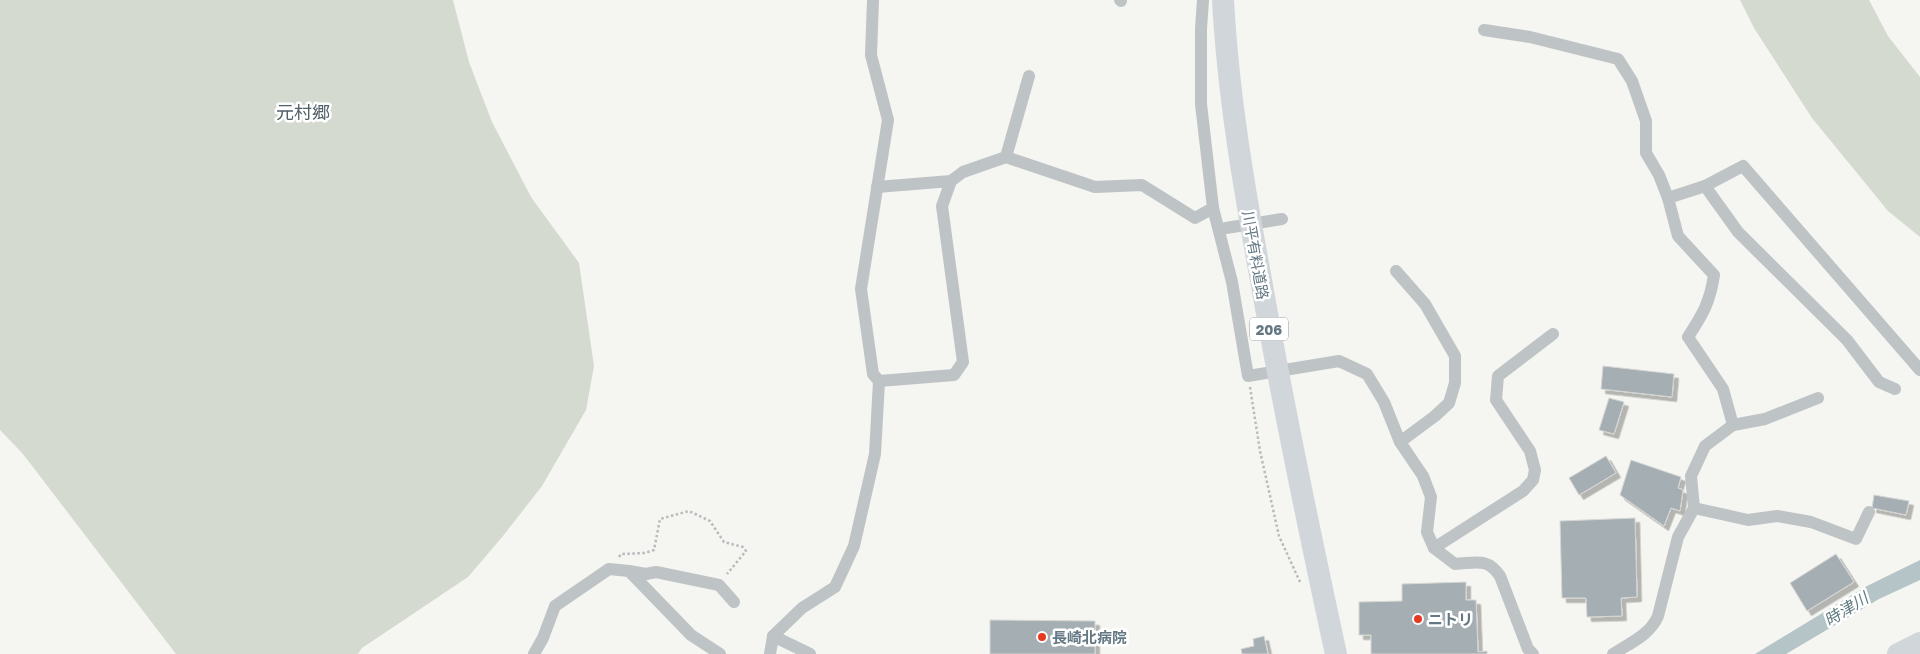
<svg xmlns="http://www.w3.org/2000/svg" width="1920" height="654" viewBox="0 0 1920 654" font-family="'Golos Text','Noto Sans JP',sans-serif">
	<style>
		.green { fill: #d5dad0 }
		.water { fill: #b5c4c6 }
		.building { fill: #a5afb3; stroke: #d6d6d4; filter: url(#shadow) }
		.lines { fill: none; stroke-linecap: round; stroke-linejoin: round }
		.path { stroke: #b8bbbd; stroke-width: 2.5; stroke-dasharray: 2.5 2.5; stroke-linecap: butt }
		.street { stroke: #bec3c6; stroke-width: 12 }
		.highway { stroke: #d1d6da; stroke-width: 22 }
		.poi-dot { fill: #e63a21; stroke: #fff; stroke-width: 2 }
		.labels { text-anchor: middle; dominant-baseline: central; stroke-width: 5; stroke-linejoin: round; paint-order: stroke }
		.shield { fill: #fff; stroke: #92a0a8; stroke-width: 1 }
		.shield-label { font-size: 14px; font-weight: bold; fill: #647883 }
		.street-label { font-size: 15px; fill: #647883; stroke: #fff }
		.poi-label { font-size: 15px; font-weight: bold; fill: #647883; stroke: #fff; text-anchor: start }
		.water-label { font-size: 16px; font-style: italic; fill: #5f7b80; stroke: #fff }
		.quarter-label { font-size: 18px; fill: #526068; stroke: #fff }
	</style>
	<defs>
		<filter id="shadow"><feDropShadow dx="4.5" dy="4.5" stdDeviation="0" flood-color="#0004"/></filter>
	</defs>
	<rect width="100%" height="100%" fill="#f5f5f1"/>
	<g class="green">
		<polygon points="0,0 453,0 469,62 492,122 531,197 579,263 594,366 586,410 542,486 503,536 468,577 362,648 358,654 176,654 23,454 0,430"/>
		<polygon points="1740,0 1869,0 1888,36 1920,77 1920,237 1888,211 1812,118 1754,28"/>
	</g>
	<polygon class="water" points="1920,560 1920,580 1879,599 1786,654 1755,654 1867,586"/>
	<g class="building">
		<polygon points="1603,366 1674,374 1672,397 1601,389"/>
		<polygon points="1609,398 1624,402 1614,434 1599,430"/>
		<polygon points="1606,456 1616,473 1579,495 1569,478"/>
		<polygon points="1631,460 1681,477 1678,488 1683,490 1680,511 1671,508 1664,526 1620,495"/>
		<polygon points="1874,495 1909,501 1906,515 1872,508"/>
		<polygon points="1635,518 1637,597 1621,598 1622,616 1587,617 1586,598 1562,598 1560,521"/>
		<polygon points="1836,554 1854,582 1807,611 1790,583"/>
		<polygon points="1466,582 1466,600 1476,600 1478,652 1487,651 1487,654 1371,654 1371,635 1359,635 1359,602 1402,601 1402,584"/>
		<polygon points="990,620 1095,621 1095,654 990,654"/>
		<polygon points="1264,636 1268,654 1242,654 1241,649 1254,646 1253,639"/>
	</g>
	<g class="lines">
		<g class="path">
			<polyline points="1250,387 1260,451 1279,536 1300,582"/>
			<polyline points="619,557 621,554 645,553 654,550 660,519 689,511 710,521 724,542 743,547 746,551 727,574"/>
		</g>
		<g class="street">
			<polyline points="1120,0 1121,1"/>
			<path d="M1484 30 1530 37 1618 59 1632 81 1646 121V153L1659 175 1668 198 1678 236 1714 275C1710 302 1703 314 1688 337L1723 389 1733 425 1705 446 1691 476 1694 508 1678 537 1658 616C1650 635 1630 643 1613 654"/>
			<polyline points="1006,157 1095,187 1142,185 1195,218 1213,208 1201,104 1201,29 1203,0"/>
			<polyline points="1705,186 1738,232 1847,340 1879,382 1895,389"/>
			<polyline points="877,187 951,181"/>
			<polyline points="1668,198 1705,186 1743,166 1920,370"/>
			<path d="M1213 208 1232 282 1248 376 1339 361 1367 374 1384 402 1400 442 1423 476 1431 497 1427 532 1434 548 1455 564C1476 563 1487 557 1500 576L1528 649 1533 654"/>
			<polyline points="1226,228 1282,219"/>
			<polyline points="1396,271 1425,304 1455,356 1455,383 1449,403 1435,416 1400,442"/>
			<polyline points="879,381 954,375 963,362 942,206 951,181 963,172 1006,157 1029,76"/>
			<polyline points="1733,425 1765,419 1818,398"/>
			<polyline points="1694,508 1748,520 1777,516 1811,522 1856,539 1869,512"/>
			<polyline points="1434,548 1523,491 1533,480 1535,470 1530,451 1496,400 1498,376 1553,334"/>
			<polyline points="773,636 810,654"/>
			<polyline points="534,654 543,638 555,606 609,569 629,571"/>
			<polyline points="720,654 691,635 629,571 646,574 656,572 719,585 734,602"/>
			<polyline points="770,654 773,636 802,608 835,587 854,546 875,454 879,381 873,374 861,289 888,120 871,55 873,0"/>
		</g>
		<g class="highway">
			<path d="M1223 0C1228 94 1244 188 1261 280 1283 405 1309 530 1336 654"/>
			<polyline points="1898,654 1920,643"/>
		</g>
	</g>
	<g class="poi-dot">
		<circle cx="1418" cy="619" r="5"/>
		<circle cx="1042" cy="637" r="5"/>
	</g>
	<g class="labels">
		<rect class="shield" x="1250" y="317.5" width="38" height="23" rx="4"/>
		<g class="shield-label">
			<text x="1269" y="329">206</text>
		</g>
		<g class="street-label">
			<text transform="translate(1256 255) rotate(80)">川平有料道路</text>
		</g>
		<g class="poi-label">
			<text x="1428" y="619">ニトリ</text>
			<text x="1052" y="637">長崎北病院</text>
		</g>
		<g class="water-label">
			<text transform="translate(1846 609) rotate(-32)">時津川</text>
		</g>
		<g class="quarter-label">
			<text x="303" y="112">元村郷</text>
		</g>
	</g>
</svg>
